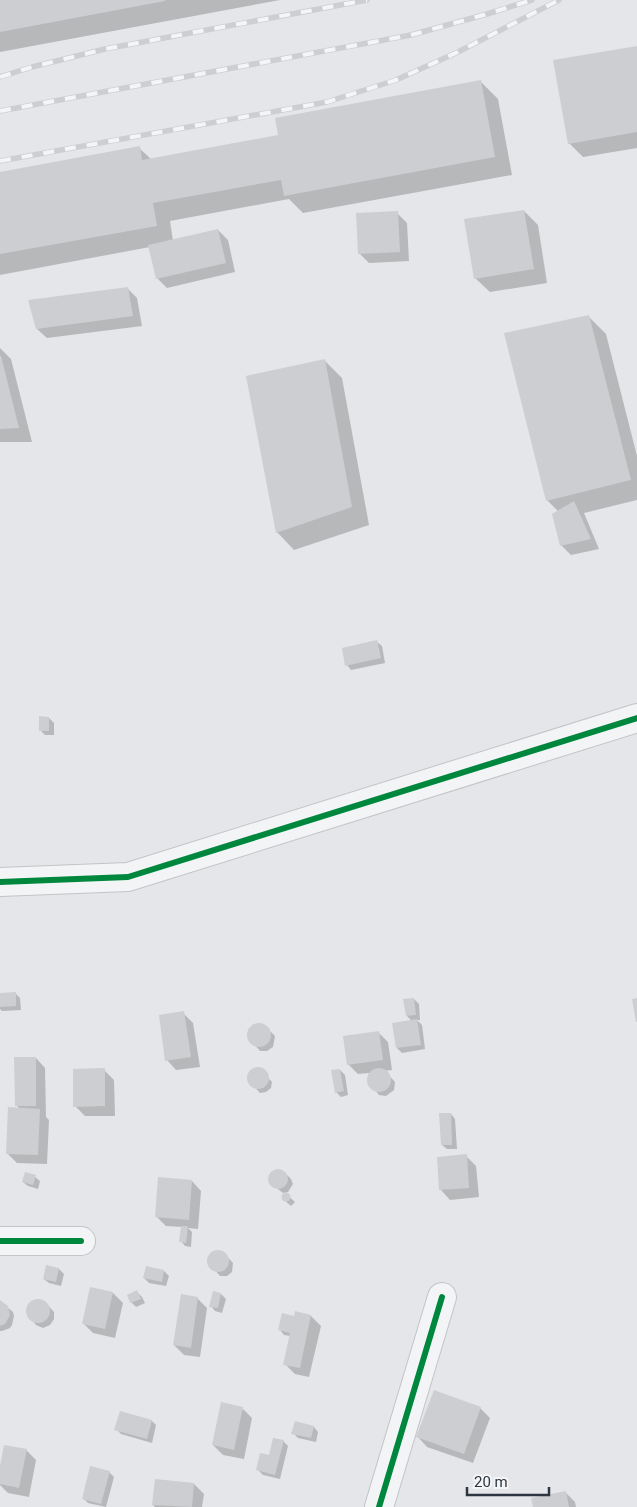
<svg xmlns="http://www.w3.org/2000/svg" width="637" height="1507" viewBox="0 0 637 1507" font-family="Roboto,sans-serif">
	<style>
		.shadow { fill: #0003 }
		.building { fill: #cdced1 }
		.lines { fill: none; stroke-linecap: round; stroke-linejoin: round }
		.minor-casing { stroke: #c3c4c7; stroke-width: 30 }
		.minor { stroke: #f3f4f5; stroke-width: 28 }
		.rail-casing { stroke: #ccced0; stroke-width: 5.5 }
		.rail { stroke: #f3f5f7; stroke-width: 4; stroke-dasharray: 11; stroke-linecap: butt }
		.cycleway-casing { stroke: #f3f5f7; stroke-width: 9 }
		.cycleway { stroke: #00873e; stroke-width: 6 }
	</style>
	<rect width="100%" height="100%" fill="#e4e6e9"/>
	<g class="shadow">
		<polygon points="0,0 280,0 0,52"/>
		<polygon points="637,47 637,148 583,157 569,143"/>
		<polygon points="481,82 498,99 512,175 303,213 289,199 170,221 173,241 218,230 228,240 235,272 167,288 157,278 150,247 0,275 0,173 139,148 152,160 280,136"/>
		<polygon points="524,211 538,225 547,283 490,292 475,278"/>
		<polygon points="397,213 407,223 409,261 369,263 359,253"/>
		<polygon points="127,288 137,298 142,326 47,338 37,329"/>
		<polygon points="588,316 606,334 637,456 637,500 584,513 599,549 571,555 561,545 558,511 547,500"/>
		<polygon points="0,348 11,359 32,442 0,442"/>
		<polygon points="325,361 342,378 369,525 294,550 277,532"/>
		<polygon points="377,642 382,646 385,663 351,670 347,665"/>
		<polygon points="49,718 54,723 54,735 45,735 40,730"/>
		<polygon points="15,993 20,998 21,1010 2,1011 0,1009 0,994"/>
		<polygon points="414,999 419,1004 420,1020 417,1020 422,1025 425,1049 402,1053 397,1048 412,1021 407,1016"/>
		<polygon points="183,1013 193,1023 200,1067 176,1070 167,1060"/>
		<polygon points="256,1024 264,1025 275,1036 273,1047 267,1051 260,1051 248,1037 248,1030"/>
		<polygon points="378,1032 388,1042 392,1070 385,1071 395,1082 394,1090 386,1096 379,1095 368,1081 369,1073 358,1074 348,1064"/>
		<polygon points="36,1058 45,1068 46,1117 49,1120 47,1164 17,1163 7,1153 20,1109 16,1105"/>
		<polygon points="104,1070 114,1080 115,1116 85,1116 75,1106"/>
		<polygon points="255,1070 261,1070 272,1082 271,1088 266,1092 260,1093 249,1081 248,1076"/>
		<polygon points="340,1070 345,1075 348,1095 341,1097 336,1092"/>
		<polygon points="451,1114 455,1119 457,1149 447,1149 442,1145"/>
		<polygon points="466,1156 476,1166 479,1197 450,1200 441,1190"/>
		<polygon points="277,1170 285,1173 291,1179 293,1184 288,1192 283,1193 270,1183 269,1177 272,1172"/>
		<polygon points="35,1177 40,1181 38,1189 28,1186 23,1182"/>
		<polygon points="192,1181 201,1191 198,1229 188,1228 192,1232 191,1247 185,1246 181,1241 182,1227 166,1226 156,1216"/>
		<polygon points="285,1193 295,1202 291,1206 284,1200 283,1197"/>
		<polygon points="216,1252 223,1252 233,1263 232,1272 227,1276 220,1276 209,1263 209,1257"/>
		<polygon points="47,1266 59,1269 64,1274 61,1286 49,1283 44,1279"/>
		<polygon points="164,1271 169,1276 166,1286 149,1283 144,1278"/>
		<polygon points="91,1289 113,1293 123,1303 115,1338 93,1333 83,1323"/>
		<polygon points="137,1292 142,1297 145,1303 136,1307 131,1302"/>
		<polygon points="221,1294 226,1299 222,1313 215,1311 211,1306"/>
		<polygon points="197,1298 207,1308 200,1357 184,1355 174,1345"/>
		<polygon points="37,1300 44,1301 54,1312 54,1319 50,1325 43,1328 36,1325 27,1313 28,1305"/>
		<polygon points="0,1301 13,1312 14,1316 12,1325 10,1328 2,1331 0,1331"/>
		<polygon points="296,1313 311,1316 321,1326 309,1377 295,1374 285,1364 291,1336 284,1335 280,1330 295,1317"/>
		<polygon points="480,1408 490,1418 473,1463 427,1447 418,1437"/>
		<polygon points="243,1409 252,1418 244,1459 223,1455 213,1445"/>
		<polygon points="152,1421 156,1425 152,1443 121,1434 116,1429"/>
		<polygon points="314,1427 318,1432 316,1442 298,1438 293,1433"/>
		<polygon points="283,1441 288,1446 280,1479 263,1475 258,1470"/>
		<polygon points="26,1450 36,1460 29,1497 8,1493 0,1485 0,1473"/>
		<polygon points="109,1472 114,1477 106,1507 88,1503 83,1498"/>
		<polygon points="194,1484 204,1494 202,1507 155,1507 153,1505"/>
		<polygon points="565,1492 575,1502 576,1507 534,1507"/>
	</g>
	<g class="building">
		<polygon points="0,0 165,0 165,1 0,32"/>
		<polygon points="637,46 637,132 568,144 553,60"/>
		<polygon points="481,80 495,157 284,196 281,180 153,203 157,226 0,254 0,172 140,146 142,160 278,135 275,118"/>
		<polygon points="524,210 534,269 474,279 464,219"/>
		<polygon points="398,211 400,252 358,254 356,213"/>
		<polygon points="218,229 226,263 156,279 148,245"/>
		<polygon points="128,287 133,316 36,329 28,300"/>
		<polygon points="589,315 631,480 546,501 504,333"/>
		<polygon points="0,356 1,356 19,428 0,429"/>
		<polygon points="325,359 352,507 276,533 246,376"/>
		<polygon points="574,501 591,539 560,546 552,514"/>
		<polygon points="377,640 381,658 345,666 342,648"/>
		<polygon points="39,716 49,717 49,731 39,731"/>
		<polygon points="16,992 16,1006 0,1007 0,993"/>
		<polygon points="414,998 416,1015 406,1016 403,999"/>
		<polygon points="637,998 637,1022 636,1022 632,999"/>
		<polygon points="184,1011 191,1057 165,1061 159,1015"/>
		<polygon points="417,1019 421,1045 396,1048 392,1023"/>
		<circle cx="259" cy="1035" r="12"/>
		<polygon points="379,1031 383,1060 347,1065 343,1036"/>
		<polygon points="14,1057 36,1057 36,1106 15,1106"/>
		<circle cx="258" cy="1078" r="11"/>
		<circle cx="379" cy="1080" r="12"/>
		<polygon points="105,1068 105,1106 73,1107 73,1069"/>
		<polygon points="340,1069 344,1091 335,1093 331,1070"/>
		<polygon points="8,1107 40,1109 38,1155 6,1154"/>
		<polygon points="439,1113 451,1113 452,1145 441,1145"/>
		<polygon points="467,1154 469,1188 439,1190 437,1157"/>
		<circle cx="278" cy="1179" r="10"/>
		<polygon points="25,1172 36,1175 33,1185 22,1182"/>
		<polygon points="158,1177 192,1180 189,1220 155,1217"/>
		<circle cx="286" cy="1197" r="4.5"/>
		<polygon points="181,1226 188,1226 186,1243 179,1242"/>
		<circle cx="218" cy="1261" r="11"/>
		<polygon points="46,1265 59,1268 56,1282 43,1279"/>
		<polygon points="146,1266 164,1270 162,1282 143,1278"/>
		<polygon points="90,1287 113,1292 105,1329 82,1324"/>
		<polygon points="137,1290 141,1299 130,1303 127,1295"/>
		<polygon points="213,1291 221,1293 218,1308 209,1307"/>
		<polygon points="181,1294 198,1297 191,1348 173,1345"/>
		<circle cx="38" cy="1311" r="12"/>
		<polygon points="0,1300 8,1306 10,1315 5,1324 0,1326"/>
		<polygon points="295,1311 311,1315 300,1368 283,1365 290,1333 278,1330 282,1313 294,1316"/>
		<polygon points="434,1390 481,1407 464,1454 416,1437"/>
		<polygon points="221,1402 243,1407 234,1450 212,1445"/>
		<polygon points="120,1411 152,1420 147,1439 114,1430"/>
		<polygon points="295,1421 314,1426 311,1438 291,1434"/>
		<polygon points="273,1438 284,1440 275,1475 256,1470 260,1453 269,1455"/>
		<polygon points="4,1445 27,1449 19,1488 0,1484 0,1466"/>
		<polygon points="90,1466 110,1471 101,1504 82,1499"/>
		<polygon points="155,1479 194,1483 192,1507 152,1505"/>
		<polygon points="566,1491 569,1507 533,1507 531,1498"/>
	</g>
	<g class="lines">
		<defs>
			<g id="minor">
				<polyline points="0,882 128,877 637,718"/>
				<polyline points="0,1241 81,1241"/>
				<polyline points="379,1507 442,1297"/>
			</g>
		</defs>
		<use href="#minor" class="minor-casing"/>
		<use href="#minor" class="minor"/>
		<defs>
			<g id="rail">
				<polyline points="0,77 32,67 105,49 367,0"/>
				<polyline points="0,111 411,35 487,14 532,0"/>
				<polyline points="0,161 327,102 396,80 458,52 559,0"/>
			</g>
		</defs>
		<use href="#rail" class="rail-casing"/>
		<use href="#rail" class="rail"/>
		<defs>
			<g id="cycleway">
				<polyline points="0,882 128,877 637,718"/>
				<polyline points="0,1241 81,1241"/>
				<polyline points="379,1507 442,1297"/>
			</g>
		</defs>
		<use href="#cycleway" class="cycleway-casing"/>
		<use href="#cycleway" class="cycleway"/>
	</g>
	<path d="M467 1487v8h82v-8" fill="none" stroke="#2d3540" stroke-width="2.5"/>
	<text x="474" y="1487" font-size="15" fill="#2d3540" stroke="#f3f5f7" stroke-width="4" paint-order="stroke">20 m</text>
</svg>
